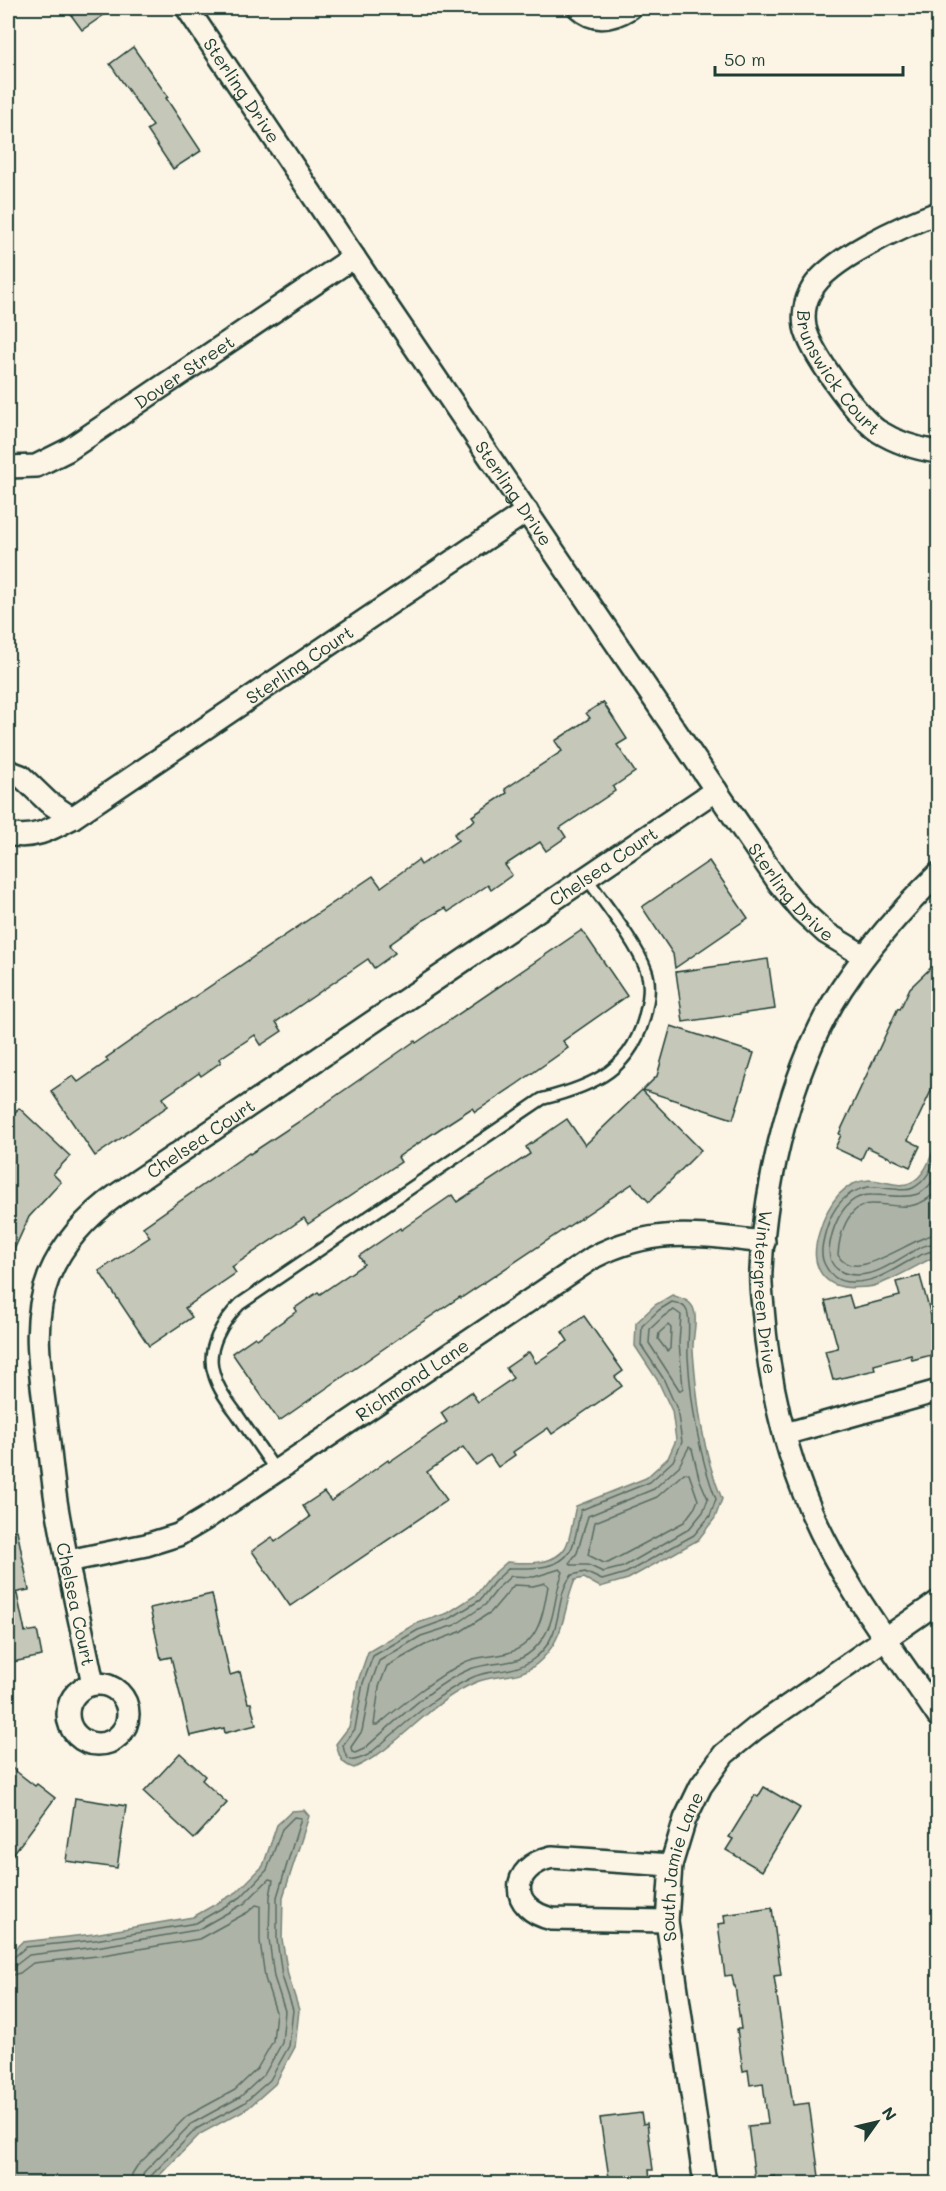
<svg xmlns="http://www.w3.org/2000/svg" width="946" height="2191" viewBox="0 0 946 2191" font-family="Mali,sans-serif">
	<style>
		.water { fill: #aeb3a7; stroke: #758479; stroke-width: 1.5 }
		.lines { fill: none; stroke-linecap: round; stroke-linejoin: round }
		.shore { stroke: #586c62; stroke-width: 1.5 }
		.building { fill: #c5c7b9; stroke: #1f3d34; stroke-width: 1.5 }
		.lane-casing { stroke: #1f3d34; stroke-width: 15 }
		.street-casing { stroke: #1f3d34; stroke-width: 26 }
		.lane { stroke: #fcf5e5; stroke-width: 10 }
		.street { stroke: #fcf5e5; stroke-width: 21 }
		.labels { text-anchor: middle; dominant-baseline: central; stroke-width: 4.5; stroke-linejoin: round; paint-order: stroke }
		.street-label { font-size: 18px; fill: #1f3d34; stroke: #fcf5e5 }
	</style>
	<rect width="100%" height="100%" fill="#fcf5e5"/>
	<filter id="ink" filterUnits="userSpaceOnUse"><feTurbulence type="fractalNoise" baseFrequency=".0167" numOctaves="2"/><feDisplacementMap in="SourceGraphic" scale="12" xChannelSelector="R" yChannelSelector="G"/><feConvolveMatrix kernelMatrix="1 2 1 2 8 2 1 2 1" color-interpolation-filters="sRGB"/></filter>
	<g filter="url(#ink)">
		<g class="water">
			<path d="M938 1137V1255C921 1263 884 1286 867 1287 852 1288 836 1290 824 1277 813 1264 814 1249 819 1233 826 1209 840 1182 869 1180 882 1180 898 1188 910 1183 927 1176 932 1153 938 1137Z"/>
			<path d="M672 1295C680 1298 691 1300 694 1310 698 1321 692 1338 693 1351 697 1401 702 1452 722 1499L715 1518 698 1540 628 1579 600 1587 584 1578 575 1580C562 1610 567 1633 542 1659 520 1682 498 1672 474 1683 428 1703 399 1748 354 1768 341 1764 339 1756 336 1744L349 1727 358 1681 368 1652 415 1624 448 1613 476 1595 489 1578 507 1562C524 1563 554 1566 565 1548 571 1539 573 1517 576 1506L646 1478 668 1458 676 1440 672 1411 658 1381 635 1346 636 1323 655 1305Z"/>
			<polygon points="304,1810 309,1816 283,1897 282,1939 288,1975 299,2010 295,2047 275,2084 248,2108 200,2134 152,2183 12,2183 8,2132 8,1955 22,1942 94,1934 193,1917 237,1892 263,1866 277,1825 292,1811"/>
		</g>
		<g class="lines">
			<g class="shore">
				<path d="M938 1152C932 1167 928 1180 913 1188 908 1191 901 1190 895 1189 887 1189 876 1186 868 1187 845 1191 832 1209 826 1230 823 1241 819 1254 825 1265 830 1275 838 1282 850 1282 887 1284 907 1254 938 1250"/>
				<path d="M938 1171C923 1205 902 1195 872 1195 846 1194 834 1222 830 1243 825 1271 847 1279 871 1273 893 1268 914 1244 938 1243"/>
				<path d="M938 1190C932 1196 923 1203 914 1205 900 1209 885 1203 871 1204 847 1205 839 1236 838 1255 854 1287 913 1235 938 1234"/>
				<path d="M672 1302C678 1303 685 1305 687 1311 691 1319 687 1346 688 1357 691 1406 698 1453 716 1499L710 1516 694 1535 626 1573 602 1580 585 1572 572 1575C553 1597 566 1632 536 1657 513 1676 492 1667 471 1678 432 1697 401 1728 368 1755 353 1762 346 1765 343 1745L355 1729 363 1683 373 1656 418 1630 451 1618 480 1600 494 1582 509 1568C528 1568 558 1571 570 1551 577 1540 577 1522 581 1510L650 1482 673 1461 682 1442 677 1409 663 1378 641 1345 642 1326 659 1310Z"/>
				<polygon points="674,1310 681,1315 679,1343 683,1388 680,1391 649,1343 650,1329 664,1316"/>
				<polygon points="668,1325 671,1328 670,1349 667,1351 658,1339 659,1333"/>
				<polygon points="689,1447 692,1449 699,1478 708,1499 703,1512 689,1529 623,1567 603,1572 588,1565 571,1565 570,1562 577,1553 588,1516 654,1489 679,1466"/>
				<polygon points="684,1473 689,1474 698,1500 695,1507 684,1522 608,1563 604,1563 588,1555 595,1522 657,1497"/>
				<path d="M560 1569 563 1572C554 1593 556 1619 543 1638 521 1671 500 1658 470 1669 432 1685 395 1722 364 1749L355 1753 352 1752 351 1747 362 1731 371 1684 379 1661 421 1636 455 1625 485 1605 499 1587 511 1576 534 1577Z"/>
				<path d="M545 1583 548 1586C542 1619 538 1649 499 1655 488 1657 474 1657 463 1663 432 1680 405 1702 378 1725H374L379 1687 387 1666 425 1645 460 1632 491 1612 514 1585 533 1586Z"/>
				<polyline points="8,1959 13,1958 26,1947 95,1940 196,1923 241,1897 267,1870 282,1829 294,1817 301,1818 277,1897 277,1940 282,1976 293,2010 289,2046 270,2080 244,2103 196,2129 150,2177 148,2184"/>
				<polyline points="8,1967 16,1965 29,1955 96,1947 197,1930 245,1903 269,1879 273,1880 270,1896 269,1939 274,1977 285,2011 282,2043 264,2075 240,2097 191,2124 144,2172 140,2184"/>
				<polyline points="8,1976 20,1973 33,1963 97,1956 199,1939 248,1912 256,1905 260,1906 260,1941 265,1978 276,2012 273,2041 257,2069 235,2090 187,2116 137,2166 132,2174 131,2184"/>
			</g>
		</g>
		<g class="building">
			<polygon points="66,8 114,8 82,30"/>
			<polygon points="133,47 168,97 166,98 201,151 173,169 147,130 153,126 110,64"/>
			<polygon points="603,702 627,739 617,745 635,772 613,787 615,791 560,828 566,837 546,851 540,842 505,865 512,875 491,890 488,885 448,912 445,908 424,920 389,945 395,953 374,968 368,959 276,1022 282,1031 261,1045 255,1035 219,1059 221,1062 201,1076 199,1073 163,1098 168,1106 95,1156 51,1091 73,1076 78,1082 108,1061 106,1058 163,1018 373,876 381,887 418,860 421,865 458,840 454,834 475,820 472,816 507,793 505,789 562,751 555,741 590,718 586,713"/>
			<polygon points="709,861 748,918 675,968 673,954 642,907"/>
			<polygon points="582,930 627,996 563,1041 568,1048 517,1084 475,1112 472,1108 441,1128 398,1157 401,1162 308,1224 304,1218 232,1267 236,1273 185,1308 192,1317 149,1346 99,1271 150,1237 143,1227 249,1153 250,1154 300,1121 415,1041 416,1043"/>
			<polygon points="768,959 775,1009 683,1022 676,972"/>
			<polygon points="939,960 939,1074 908,1140 920,1146 910,1167 867,1147 861,1160 835,1148 841,1135 839,1134 898,1008 900,1009 910,988"/>
			<polygon points="671,1026 754,1053 733,1119 643,1090 657,1076"/>
			<polygon points="642,1090 701,1150 649,1202 632,1184 461,1298 460,1297 409,1331 279,1421 232,1353 255,1337 257,1339 297,1311 295,1308 318,1292 320,1294 364,1264 359,1256 400,1228 401,1230 452,1195 457,1202 530,1154 526,1147 567,1119 585,1145"/>
			<polygon points="19,1108 70,1156 53,1174 61,1182 29,1217 8,1263 8,1120"/>
			<polygon points="920,1276 939,1344 939,1353 912,1360 911,1355 874,1365 875,1370 833,1380 825,1351 838,1348 825,1301 849,1295 853,1308 900,1296 896,1282"/>
			<polygon points="584,1316 623,1371 615,1377 622,1386 552,1434 548,1428 513,1452 515,1455 498,1467 490,1455 476,1465 463,1447 427,1472 447,1500 290,1606 252,1551 272,1537 275,1542 310,1517 303,1506 324,1492 331,1501 388,1460 389,1462 447,1422 441,1413 471,1392 478,1402 513,1378 506,1368 529,1352 536,1363 568,1341 562,1332"/>
			<polygon points="17,1530 29,1590 8,1594 8,1531"/>
			<polygon points="17,1594 25,1632 37,1630 42,1656 8,1663 8,1595"/>
			<polygon points="212,1594 230,1675 240,1672 248,1703 251,1703 256,1725 225,1733 224,1728 190,1736 171,1657 161,1659 150,1608"/>
			<polygon points="180,1753 205,1776 202,1780 227,1803 194,1839 144,1792"/>
			<polygon points="8,1765 35,1786 37,1784 55,1798 8,1861"/>
			<polygon points="764,1787 800,1808 762,1871 726,1850 733,1839 729,1837 755,1795 758,1797"/>
			<polygon points="75,1798 126,1806 117,1868 66,1861"/>
			<polygon points="772,1908 781,1975 774,1976 793,2105 809,2103 820,2184 776,2184 775,2176 755,2179 748,2126 768,2124 763,2083 750,2085 748,2070 743,2071 737,2029 741,2029 735,1986 734,1986 732,1975 725,1976 718,1924 725,1923 724,1915"/>
			<polygon points="641,2113 643,2124 647,2123 653,2170 649,2170 650,2180 610,2184 600,2118"/>
		</g>
		<g class="lines">
			<defs>
				<path id="lane" d="M276 1471C263 1452 250 1433 237 1414 228 1402 218 1389 214 1374 205 1349 223 1321 240 1304L542 1099C594 1086 634 1069 646 1010 649 997 651 983 646 970 636 942 604 903 586 877"/>
				<g id="street">
					<path id="s1" d="M187 8 368 278 779 883 802 911 826 933 864 956"/>
					<path d="M579 8C595 23 612 19 630 8"/>
					<path id="s2" d="M938 213C906 224 826 260 811 291 805 301 803 315 805 327 810 352 857 416 878 431 897 443 917 449 938 452"/>
					<path id="s3" d="M8 467 36 466 68 450 354 257"/>
					<polyline points="8,771 21,776 48,802 72,818"/>
					<path id="s4" d="M8 834C32 840 50 830 72 818L527 511"/>
					<path id="s5" d="M938 874C902 909 870 946 842 988 792 1065 765 1179 761 1270 760 1283 762 1296 763 1308 768 1377 784 1449 812 1513 844 1586 894 1650 938 1716"/>
					<polyline points="785,1434 938,1391"/>
					<path id="s6" d="M68 1561 146 1545 178 1535 205 1519 594 1257C654 1226 700 1235 764 1242"/>
					<path id="s7" d="M93 1684C81 1624 66 1563 56 1501 52 1475 50 1447 46 1420 41 1371 30 1324 49 1276 63 1242 89 1215 118 1194L716 790"/>
					<circle cx="98" cy="1714" r="30"/>
					<path d="M667 1921 552 1919C508 1909 509 1867 552 1857L671 1865"/>
					<path id="s8" d="M705 2184 667 1921 671 1865 685 1819 701 1786 724 1754 756 1728 938 1602"/>
				</g>
			</defs>
			<use href="#lane" class="lane-casing"/>
			<use href="#street" class="street-casing"/>
			<use href="#lane" class="lane"/>
			<use href="#street" class="street"/>
		</g>
	</g>
	<g class="labels">
		<g class="street-label">
			<text stroke="none"><textPath href="#s1" startOffset="99">Sterling Drive</textPath></text>
			<text stroke="none"><textPath href="#s2" startOffset="244">Brunswick Court</textPath></text>
			<text stroke="none"><textPath href="#s3" startOffset="204">Dover Street</textPath></text>
			<text stroke="none"><textPath href="#s1" startOffset="585">Sterling Drive</textPath></text>
			<text stroke="none"><textPath href="#s4" startOffset="342">Sterling Court</textPath></text>
			<text stroke="none"><textPath href="#s7" startOffset="1108">Chelsea Court</textPath></text>
			<text stroke="none"><textPath href="#s1" startOffset="1071">Sterling Drive</textPath></text>
			<text stroke="none"><textPath href="#s7" startOffset="622">Chelsea Court</textPath></text>
			<text stroke="none"><textPath href="#s5" startOffset="468">Wintergreen Drive</textPath></text>
			<text stroke="none"><textPath href="#s6" startOffset="394">Richmond Lane</textPath></text>
			<text transform="translate(76 1604) rotate(78)">Chelsea Court</text>
			<text stroke="none"><textPath href="#s8" startOffset="322">South Jamie Lane</textPath></text>
		</g>
	</g>
	<rect width="946" height="2191" fill="none" stroke="#fcf5e5" stroke-width="30"/>
	<rect x="15" y="15" width="916" height="2161" fill="none" stroke="#1f3d34" stroke-width="2" filter="url(#ink)"/>
	<g transform="translate(877 2122) rotate(56)" stroke="#fcf5e5" stroke-width="4.5" paint-order="stroke">
	<path d="M0-4.5L10 22L0 15L-10 22Z" fill="#1f3d34"/>
	<text y="-9" font-size="16" font-weight="bold" text-anchor="middle" fill="#1f3d34">N</text>
	</g>
	<path d="M715 66v9h188v-9" fill="none" stroke="#1f3d34" stroke-width="3"/>
	<text x="724" y="66" font-size="18" fill="#1f3d34" stroke="#fcf5e5" stroke-width="4.5" paint-order="stroke">50 m</text>
</svg>
